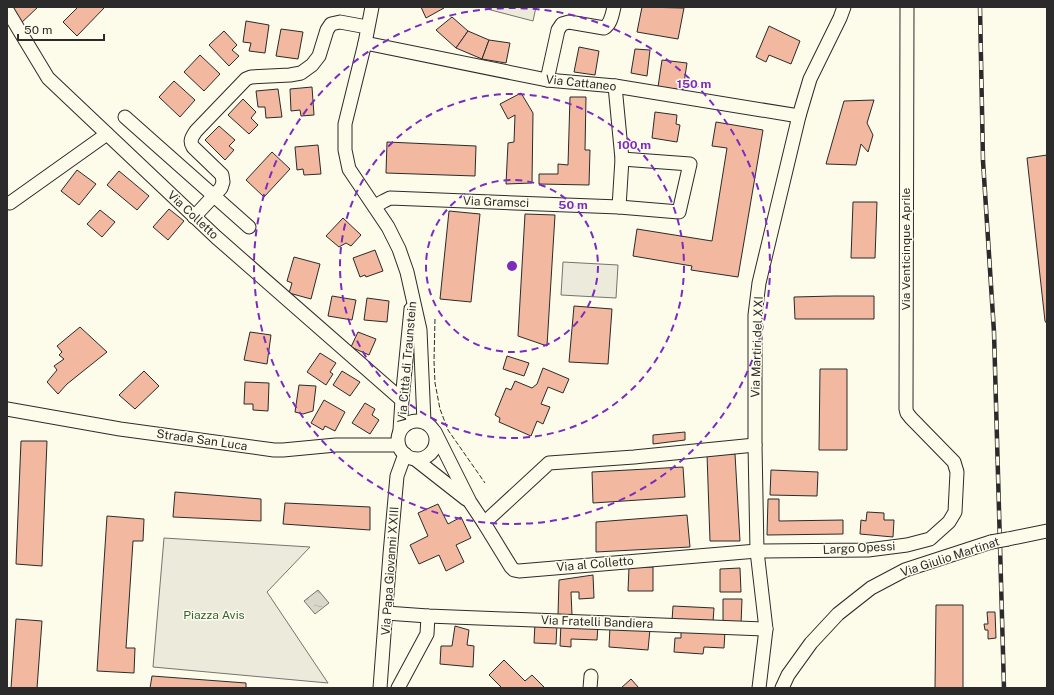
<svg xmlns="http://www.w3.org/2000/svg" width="1054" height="695" viewBox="0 0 1054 695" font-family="'Public Sans',sans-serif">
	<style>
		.green { fill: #ecebdb; stroke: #74746e }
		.water { fill: url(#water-ripples); stroke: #74746e }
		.building { fill: #f2b8a0; stroke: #2b2b2b }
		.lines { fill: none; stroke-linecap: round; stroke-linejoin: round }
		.minor-casing { stroke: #2b2b2b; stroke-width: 15 }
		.minor { stroke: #fdfbea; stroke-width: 13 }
		.rail-casing { stroke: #2b2b2b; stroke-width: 4.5 }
		.rail { stroke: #fdfbea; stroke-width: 3; stroke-dasharray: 9; stroke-linecap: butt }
		.minor-bridge-casing { stroke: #2b2b2b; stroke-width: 15; stroke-linecap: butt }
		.minor-bridge { stroke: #fdfbea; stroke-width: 13 }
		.fence { stroke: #2b2b2b; stroke-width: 1; stroke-dasharray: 5 2; stroke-linecap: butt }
		.ring { fill: none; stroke: #7b2cbf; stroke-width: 2; stroke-dasharray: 7 5 }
		.labels { text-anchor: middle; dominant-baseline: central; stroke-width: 3; stroke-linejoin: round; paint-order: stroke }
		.street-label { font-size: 12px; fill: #2b2b2b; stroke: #fdfbea }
		.park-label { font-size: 12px; fill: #34623c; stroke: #fdfbea }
		.centre { fill: #7b2cbf; stroke: #fdfbea; stroke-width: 2 }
		.ring-label { font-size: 12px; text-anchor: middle; font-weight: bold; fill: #7b2cbf; stroke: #fdfbea; stroke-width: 3; stroke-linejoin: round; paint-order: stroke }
	</style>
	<defs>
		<pattern id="water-ripples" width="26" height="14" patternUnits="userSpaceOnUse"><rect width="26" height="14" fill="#d8d7c9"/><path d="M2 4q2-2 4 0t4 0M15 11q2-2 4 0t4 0" fill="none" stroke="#bab9ad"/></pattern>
	</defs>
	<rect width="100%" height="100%" fill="#fdfbea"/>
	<g class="green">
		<polygon points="484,7 536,7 533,21 487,9"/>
		<polygon points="563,262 618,265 616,298 561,295"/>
		<polygon points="164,538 310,547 267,592 328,683 153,667"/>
	</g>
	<polygon class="water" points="318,590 329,603 315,614 304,601"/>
	<g class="building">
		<polygon points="14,7 38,7 19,25 11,10"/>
		<polygon points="78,7 105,7 77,36 63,22"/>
		<polygon points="421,7 444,7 444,8 426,18"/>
		<polygon points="642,7 684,8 678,39 637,32"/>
		<polygon points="452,17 468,31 456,48 436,30"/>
		<polygon points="246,21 269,25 265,53 249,51 251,43 243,42"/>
		<polygon points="769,26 800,41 791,64 769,55 766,62 756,57"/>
		<polygon points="281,29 303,32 298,59 276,56"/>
		<polygon points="224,31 237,45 232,50 239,56 229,66 209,45"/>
		<polygon points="468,31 489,40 482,59 456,48"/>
		<polygon points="489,40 510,43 506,63 482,59"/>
		<polygon points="579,47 599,51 595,75 574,72"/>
		<polygon points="635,49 650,50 647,76 631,73"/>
		<polygon points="200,55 220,74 204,91 184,72"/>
		<polygon points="662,60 687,63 683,90 658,87"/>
		<polygon points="174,81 195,100 180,117 159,97"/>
		<polygon points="312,87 314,115 301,116 300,110 291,111 290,89"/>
		<polygon points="278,89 282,117 266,118 265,107 258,107 256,91"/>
		<polygon points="521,93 533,113 532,183 506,184 508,143 514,142 515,115 508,119 500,104"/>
		<polygon points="570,97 586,97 585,150 590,150 589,185 539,184 539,174 558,174 558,164 568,165"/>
		<polygon points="243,99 256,112 251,118 258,125 249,134 228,115"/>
		<polygon points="874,100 867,123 873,135 868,152 861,144 856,165 826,164 844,101"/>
		<polygon points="655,112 677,115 676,124 680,125 677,142 652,138"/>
		<polygon points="716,122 763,130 738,277 691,270 692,266 633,256 637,229 712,241 727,148 712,146"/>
		<polygon points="219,126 235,140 229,146 234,150 225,160 205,140"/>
		<polygon points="387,142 476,146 475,176 386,173"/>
		<polygon points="318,145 321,174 304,175 303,169 297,170 295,147"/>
		<polygon points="272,152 290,169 264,197 246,180"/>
		<polygon points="1047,155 1047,324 1045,321 1027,158"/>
		<polygon points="77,170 96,184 79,205 61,191"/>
		<polygon points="119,171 149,196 137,210 107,185"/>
		<polygon points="853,202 877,202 875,258 851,258"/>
		<polygon points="169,209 184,221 168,240 153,227"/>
		<polygon points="100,210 115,222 102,237 87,224"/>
		<polygon points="449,211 480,214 471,302 440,299"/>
		<polygon points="525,214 555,215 547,346 518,336"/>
		<polygon points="343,218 361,235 351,246 346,243 339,247 326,236"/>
		<polygon points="375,250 383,271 366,277 365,275 360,277 353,258"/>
		<polygon points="294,257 320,264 311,299 289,293 292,283 287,281"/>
		<polygon points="332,296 356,300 352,320 328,316"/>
		<polygon points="834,296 874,296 874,319 795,319 794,297"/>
		<polygon points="367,298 389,301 387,322 364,320"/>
		<polygon points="574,306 612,309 608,364 569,362"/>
		<polygon points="80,327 107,352 67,384 58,394 47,382 57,370 54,366 64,359 59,355 62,352 57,346"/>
		<polygon points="250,332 271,335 267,364 244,360"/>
		<polygon points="358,332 376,339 369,355 351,347"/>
		<polygon points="320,353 336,363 330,372 333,374 326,385 307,372"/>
		<polygon points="507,356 529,363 524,376 503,369"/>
		<polygon points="543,368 569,379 563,393 548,387 541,404 550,407 543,424 537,421 531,436 499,422 500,418 495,415 506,388 511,390 515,381 532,388 537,384"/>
		<polygon points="820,369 847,369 847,450 819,450"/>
		<polygon points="144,371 159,386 135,409 119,395"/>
		<polygon points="342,371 360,382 350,396 333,385"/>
		<polygon points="245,382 269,383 268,411 253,410 253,404 244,404"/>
		<polygon points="299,385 316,386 313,411 303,414 295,412"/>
		<polygon points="324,400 345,412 335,431 325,426 323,430 311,423"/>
		<polygon points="365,403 375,409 372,415 379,420 370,434 352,423"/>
		<polygon points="685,432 685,440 653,444 653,435"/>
		<polygon points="21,441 47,441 42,566 16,564"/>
		<polygon points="707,454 735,454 740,541 710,541"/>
		<polygon points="683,467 685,497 593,503 592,472"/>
		<polygon points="771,470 818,472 817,496 770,495"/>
		<polygon points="175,492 261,499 261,521 173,517"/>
		<polygon points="768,499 779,499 779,521 843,520 843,534 767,535"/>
		<polygon points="285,503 370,507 370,530 283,524"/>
		<polygon points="438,504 448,524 461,517 471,538 456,545 464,562 446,571 439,555 419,564 410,545 428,536 418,513"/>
		<polygon points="867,512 884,513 884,520 894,520 893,537 860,534 861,520 866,521"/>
		<polygon points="687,515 690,547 596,552 596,522"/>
		<polygon points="107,516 144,519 143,541 133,541 126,648 135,648 134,673 97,671"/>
		<polygon points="629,567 653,567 653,591 628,591"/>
		<polygon points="740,568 741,592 720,592 720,569"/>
		<polygon points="593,575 594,598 579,599 579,592 571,592 572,615 558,615 559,580"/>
		<polygon points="723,599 742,599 741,625 723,625"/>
		<polygon points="936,605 963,605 963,688 935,688"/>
		<polygon points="673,606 714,608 713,622 672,621"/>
		<polygon points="987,612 995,612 996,638 988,639 988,630 985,630 984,624 988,624"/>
		<polygon points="16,619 42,621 37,688 11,688"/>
		<polygon points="535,623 557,624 556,644 534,643"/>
		<polygon points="561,623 598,625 597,640 571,639 571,647 560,646"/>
		<polygon points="455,626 469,630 467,645 474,646 473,667 440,664 441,646 452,646"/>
		<polygon points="610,626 650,629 648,650 609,647"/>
		<polygon points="681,629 725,631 724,648 704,647 703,654 674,652 675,638 681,638"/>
		<polygon points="504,660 525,681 532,675 545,688 502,688 489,675"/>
		<polygon points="152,676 246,683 246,688 150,688"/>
		<polygon points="631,679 639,688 621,688"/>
	</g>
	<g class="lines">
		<defs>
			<g id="minor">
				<polyline points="372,7 365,43 345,124 345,150 349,169 388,227 399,249 407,272 420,330 424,422"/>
				<polyline points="7,10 48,78 216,237 402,400"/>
				<polyline points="365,43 547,80 615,86 799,116"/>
				<path d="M547 80 558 30 562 24 569 22 604 28C611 24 612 15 614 7"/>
				<polyline points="125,117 249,227"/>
				<polyline points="10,203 107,134"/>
				<polyline points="375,206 384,201 390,198 619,207 622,159 615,86"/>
				<polyline points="619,207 679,212 690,164 622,159"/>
				<path d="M194 217 221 188 223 182 222 175 193 147C189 141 192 137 196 131L246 79 251 77 290 75 301 73 312 65 319 56 327 30 331 24 340 22 367 27"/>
				<polyline points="7,409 120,429 274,450 283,450 336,445 398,445"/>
				<circle cx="417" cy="440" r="19"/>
				<polyline points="400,430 402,400 411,309"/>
				<polyline points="435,432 470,502 484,523 511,567 514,570 519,571 757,551 868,550 907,545 930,539 949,522 955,512 957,472 954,462 911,418 907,413 906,409 907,7"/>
				<polyline points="415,459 466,499"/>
				<polyline points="484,523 549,463 634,457 755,445"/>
				<polyline points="1008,539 1047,531"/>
				<polyline points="386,613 428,616 766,629"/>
				<polyline points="380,688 390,554 397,476 405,454"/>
				<polyline points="398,688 427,634 428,616"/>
				<polyline points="590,688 591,676"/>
				<polyline points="759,688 766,629 757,551 755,445 755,315 759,283 799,116 810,79 840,18 844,7"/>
				<polyline points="782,688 788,675 811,643 838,614 871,588 905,570 991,542"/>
			</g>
		</defs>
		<use href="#minor" class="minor-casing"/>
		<use href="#minor" class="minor"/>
		<defs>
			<polyline id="rail" points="980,7 983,161 994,332 1004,688"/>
		</defs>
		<use href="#rail" class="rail-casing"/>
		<use href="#rail" class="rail"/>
		<defs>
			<polyline id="minor-bridge" points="991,542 1008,539"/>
		</defs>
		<use href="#minor-bridge" class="minor-bridge-casing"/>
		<use href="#minor-bridge" class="minor-bridge"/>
		<polyline class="fence" points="435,319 434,361 435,383 440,409 448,430 485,483"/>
	</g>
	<g class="ring">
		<circle cx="512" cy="266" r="86"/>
		<circle cx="512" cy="266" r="172"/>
		<circle cx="512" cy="266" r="258"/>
	</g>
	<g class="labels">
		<g class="street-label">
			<text transform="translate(581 83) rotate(6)">Via Cattaneo</text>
			<text transform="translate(496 202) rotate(2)">Via Gramsci</text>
			<text transform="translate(193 215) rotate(43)">Via Colletto</text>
			<text transform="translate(906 249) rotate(-90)">Via Venticinque Aprile</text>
			<text transform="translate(757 347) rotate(-88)">Via Martiri del XXI</text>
			<text transform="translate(407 362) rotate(-85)">Via Città di Traunstein</text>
			<text transform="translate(202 440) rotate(8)">Strada San Luca</text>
			<text transform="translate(859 548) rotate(-3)">Largo Opessi</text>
			<text transform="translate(950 557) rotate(-18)">Via Giulio Martinat</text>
			<text transform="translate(595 564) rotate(-5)">Via al Colletto</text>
			<text transform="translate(390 571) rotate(-86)">Via Papa Giovanni XXIII</text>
			<text transform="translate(597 622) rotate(2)">Via Fratelli Bandiera</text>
		</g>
		<g class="park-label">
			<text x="214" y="615">Piazza Avis</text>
		</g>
	</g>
	<circle cx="512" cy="266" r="6" class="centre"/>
	<g class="ring-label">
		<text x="694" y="88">150 m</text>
		<text x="634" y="149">100 m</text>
		<text x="573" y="209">50 m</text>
	</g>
	<rect width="1054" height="695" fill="none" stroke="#2b2b2b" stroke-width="16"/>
	<path d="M18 34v6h86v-6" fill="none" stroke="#2b2b2b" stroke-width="2"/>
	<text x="24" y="34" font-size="12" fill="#2b2b2b" stroke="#fdfbea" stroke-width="3" paint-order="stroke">50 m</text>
</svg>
